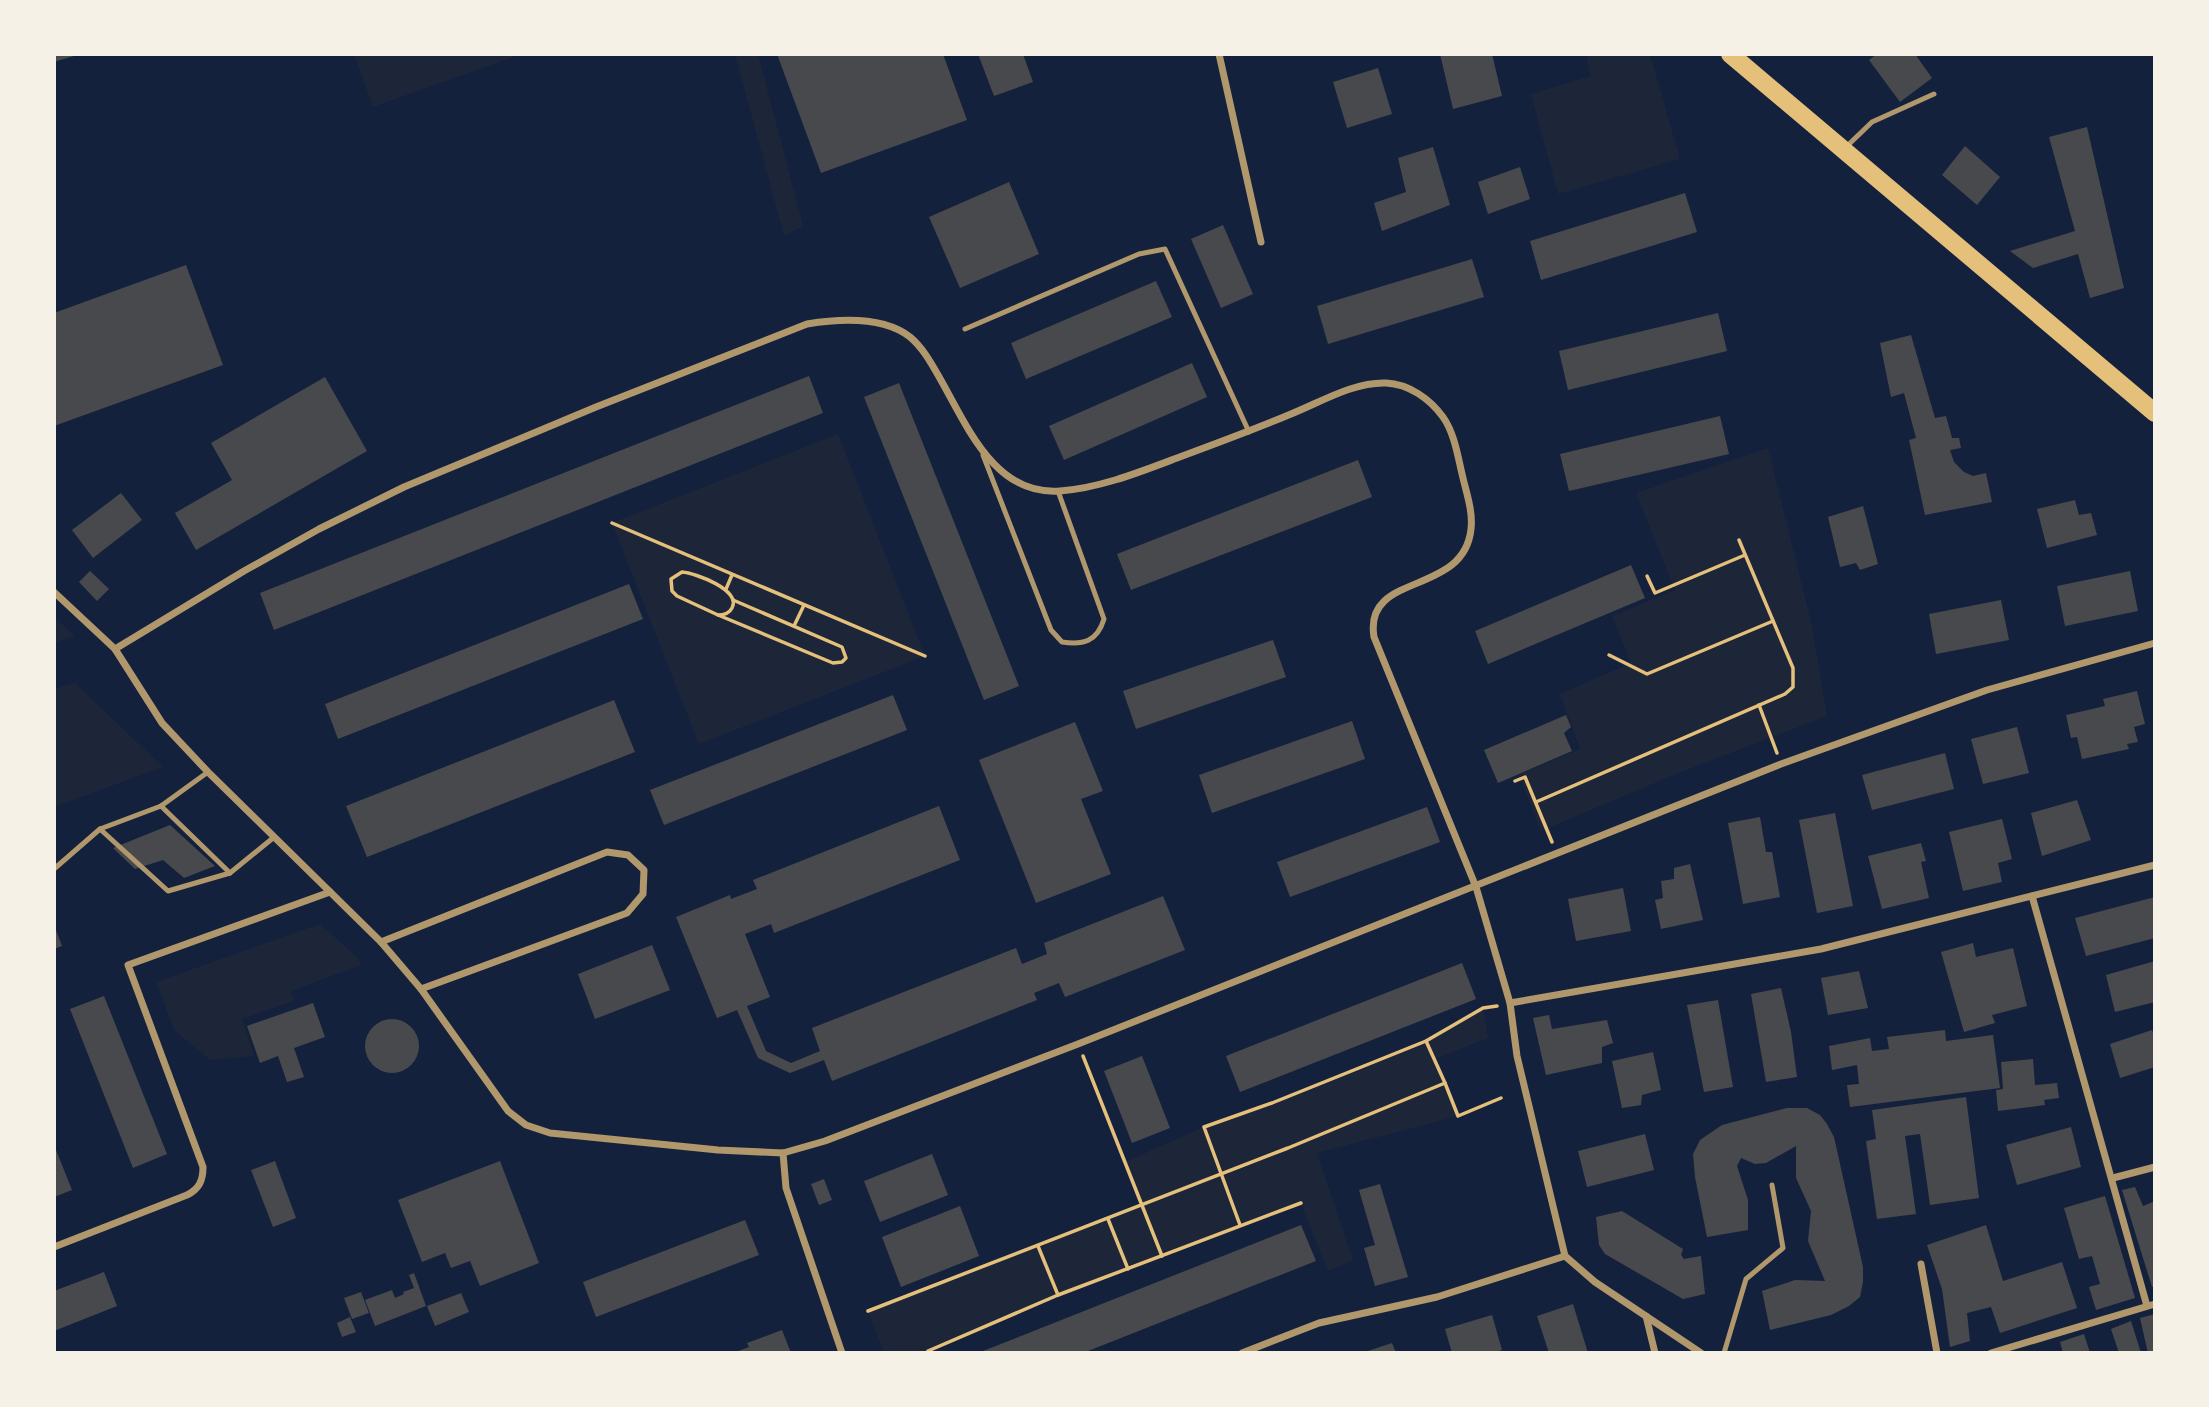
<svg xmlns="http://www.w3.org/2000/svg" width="2209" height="1407" viewBox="0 0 2209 1407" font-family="Mulish,sans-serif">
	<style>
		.green { fill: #1d2539 }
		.building { fill: #48494c }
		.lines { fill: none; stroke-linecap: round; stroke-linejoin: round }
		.path { stroke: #e5c07b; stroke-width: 3.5 }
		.service { stroke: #b1986c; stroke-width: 5 }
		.minor { stroke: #b1986c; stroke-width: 7 }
		.primary { stroke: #e5c07b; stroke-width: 18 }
	</style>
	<rect width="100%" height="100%" fill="#14213d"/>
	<g class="green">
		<polygon points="354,54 522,54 373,107"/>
		<polygon points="735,54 758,54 803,226 784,236"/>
		<polygon points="1586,54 1650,54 1680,159 1558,194 1531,94 1591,76"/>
		<polygon points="838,434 925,656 699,744 612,523"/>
		<polygon points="1768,448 1812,626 1827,716 1676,774 1541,831 1519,775 1580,749 1560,694 1631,663 1612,616 1675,590 1636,493"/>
		<polygon points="54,617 75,636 54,643"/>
		<polygon points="75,683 163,767 54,807 54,689"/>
		<polygon points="320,924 357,957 361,965 291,991 294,1001 242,1019 254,1056 210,1060 174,1030 156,982"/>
		<polygon points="1483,1008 1488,1038 1435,1059 1458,1116 1317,1153 1353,1260 1328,1271 1301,1204 1058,1295 928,1351 929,1353 884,1353 868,1311 1141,1205 1125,1162 1204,1127 1272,1103 1426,1041"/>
	</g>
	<g class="building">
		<polygon points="54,54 77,54 77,55 54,62"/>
		<polygon points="777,54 943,54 967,120 821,173"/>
		<polygon points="978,54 1023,54 1033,82 994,96"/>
		<polygon points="1440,54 1492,54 1502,96 1453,109"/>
		<polygon points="1877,54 1915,54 1932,78 1900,102 1869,60"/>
		<polygon points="1378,68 1392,114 1347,128 1333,82"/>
		<polygon points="2087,127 2124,288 2090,298 2078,254 2033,268 2010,251 2075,231 2049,137"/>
		<polygon points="1965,146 2000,177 1977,205 1942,175"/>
		<polygon points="1433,147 1450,205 1382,231 1374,203 1406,192 1398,158"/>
		<polygon points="1520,167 1530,199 1488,214 1478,182"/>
		<polygon points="1009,182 1039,254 960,288 929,217"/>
		<polygon points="1685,193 1697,232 1541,280 1530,241"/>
		<polygon points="1223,225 1253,294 1221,308 1191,239"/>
		<polygon points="1472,259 1484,297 1328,344 1317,306"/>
		<polygon points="186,265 223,365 54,426 54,313"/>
		<polygon points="1156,281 1172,317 1026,379 1011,343"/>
		<polygon points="1718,313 1727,351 1568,390 1559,351"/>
		<polygon points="1911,335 1935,418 1946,416 1952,438 1959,438 1961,448 1950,450 1954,462 1964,472 1973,476 1986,473 1992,502 1925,515 1909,440 1916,438 1904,393 1891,397 1880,343"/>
		<polygon points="1192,363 1207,397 1064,460 1049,426"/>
		<polygon points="809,376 823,413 274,630 260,593"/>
		<polygon points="325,377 367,451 196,550 175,513 232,480 211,443"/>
		<polygon points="899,383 1019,686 984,700 864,397"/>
		<polygon points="1720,416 1729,454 1569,491 1560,454"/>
		<polygon points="1358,460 1372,497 1131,590 1117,554"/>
		<polygon points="121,493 142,520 93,558 72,530"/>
		<polygon points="2075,500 2079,515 2091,513 2097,535 2047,548 2037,509"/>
		<polygon points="1863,506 1878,564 1860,570 1856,563 1840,567 1828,517"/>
		<polygon points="1631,565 1645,598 1488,664 1475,631"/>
		<polygon points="90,571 109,589 97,601 79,582"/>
		<polygon points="2130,571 2138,611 2065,626 2057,586"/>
		<polygon points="629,584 643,619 338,739 325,704"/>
		<polygon points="2001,600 2009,640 1936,654 1929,614"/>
		<polygon points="1273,640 1286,677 1136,729 1123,691"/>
		<polygon points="2137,691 2145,724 2134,727 2138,742 2127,744 2129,749 2082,759 2077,737 2071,738 2066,715 2105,706 2103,699"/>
		<polygon points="893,695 907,730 664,825 650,790"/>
		<polygon points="614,700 635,752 367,857 346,806"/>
		<polygon points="1566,715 1571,727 1564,733 1572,751 1498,783 1484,750"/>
		<polygon points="1352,721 1365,759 1212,813 1199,775"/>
		<polygon points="1075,722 1103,791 1081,799 1111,874 1036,903 979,760"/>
		<polygon points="2017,727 2029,773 1983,784 1971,739"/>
		<polygon points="1945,753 1954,789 1872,810 1862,775"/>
		<polygon points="2077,800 2091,840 2042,856 2031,813"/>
		<polygon points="939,806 960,860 774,933 771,924 745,934 770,997 747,1006 766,1051 791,1063 820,1051 812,1028 1016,948 1022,964 1047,954 1044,943 1163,896 1185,950 1065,997 1059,983 1034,993 1037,1000 832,1081 824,1060 790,1073 758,1058 737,1010 717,1018 676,917 730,895 731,899 757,889 753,880"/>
		<polygon points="1427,807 1440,842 1290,897 1277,862"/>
		<polygon points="1835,813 1853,906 1817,913 1799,820"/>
		<polygon points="1760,817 1766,852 1772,852 1780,897 1743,904 1728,823"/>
		<polygon points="2002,819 2012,859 1998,863 2002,882 1963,891 1949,832"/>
		<polygon points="170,825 215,866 184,878 163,860 135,869 113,848"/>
		<polygon points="1921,843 1926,861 1921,862 1929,898 1882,909 1868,856"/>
		<polygon points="1690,864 1703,920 1661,929 1655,900 1663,898 1661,881 1674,879 1674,868"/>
		<polygon points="1623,888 1631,931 1576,941 1568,899"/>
		<polygon points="2155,897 2155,938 2086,956 2075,918"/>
		<polygon points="54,925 62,946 54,949"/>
		<polygon points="1973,943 1976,957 2013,948 2027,1006 1992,1015 1995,1023 1964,1032 1941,952"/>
		<polygon points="652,945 670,990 595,1019 578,974"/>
		<polygon points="2155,961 2155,1002 2115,1012 2106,975"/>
		<polygon points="1462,963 1476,999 1240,1092 1226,1056"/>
		<polygon points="1859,971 1868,1008 1828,1015 1821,978"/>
		<polygon points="1781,988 1791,1032 1797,1077 1766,1082 1751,994"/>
		<polygon points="104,996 167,1154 133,1168 70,1009"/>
		<polygon points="1718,1000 1733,1087 1704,1092 1687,1005"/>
		<polygon points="313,1003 325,1037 294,1048 304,1077 287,1082 278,1056 260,1063 247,1026"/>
		<polygon points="1549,1015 1552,1029 1607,1020 1613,1043 1602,1047 1602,1063 1546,1075 1533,1018"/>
		<circle cx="392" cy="1046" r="27"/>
		<polygon points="1945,1030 1946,1041 1993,1035 2000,1088 1850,1107 1847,1085 1859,1084 1857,1065 1832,1070 1829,1046 1870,1038 1872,1051 1889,1049 1887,1037"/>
		<polygon points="2152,1030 2155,1039 2155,1067 2120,1078 2110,1044"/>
		<polygon points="1653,1052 1661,1090 1642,1095 1641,1105 1622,1108 1612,1061"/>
		<polygon points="1142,1056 1170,1128 1132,1143 1104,1071"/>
		<polygon points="2033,1059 2035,1085 2057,1083 2059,1098 2044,1100 2045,1105 1998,1111 1996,1090 2003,1089 2001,1062"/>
		<polygon points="1966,1097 1979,1198 1930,1205 1920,1134 1905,1136 1916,1214 1877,1219 1866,1141 1876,1139 1872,1110"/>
		<polygon points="1787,1108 1807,1108 1820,1115 1827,1124 1834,1137 1863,1267 1863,1282 1860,1297 1849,1306 1831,1315 1770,1330 1762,1291 1795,1280 1825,1281 1808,1241 1811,1211 1796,1178 1796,1146 1766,1163 1755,1164 1741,1158 1737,1166 1748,1200 1748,1230 1707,1237 1695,1177 1693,1154 1700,1140 1722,1125"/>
		<polygon points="2071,1127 2081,1167 2017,1185 2006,1145"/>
		<polygon points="1645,1134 1654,1170 1587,1187 1578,1151"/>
		<polygon points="54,1145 72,1190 54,1197"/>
		<polygon points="932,1154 948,1195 880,1222 864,1181"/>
		<polygon points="275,1161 296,1218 273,1227 251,1170"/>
		<polygon points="500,1161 539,1263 480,1286 470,1261 451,1268 445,1253 422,1262 398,1200"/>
		<polygon points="824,1179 832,1200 819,1205 811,1184"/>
		<polygon points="1380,1184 1408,1277 1375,1286 1364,1248 1375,1245 1359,1190"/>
		<polygon points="2135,1187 2143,1206 2155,1201 2155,1286 2152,1287 2122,1190"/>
		<polygon points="2105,1196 2135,1298 2096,1310 2089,1287 2100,1284 2092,1256 2079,1259 2064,1208"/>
		<polygon points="960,1206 979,1256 901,1287 882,1237"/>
		<polygon points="1622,1211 1683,1249 1681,1255 1684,1259 1701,1256 1705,1294 1683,1299 1605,1254 1599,1245 1596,1217"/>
		<polygon points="745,1220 759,1255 596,1317 583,1282"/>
		<polygon points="1301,1225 1316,1261 1083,1353 978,1353"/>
		<polygon points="1986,1225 2003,1281 2062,1262 2077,1308 2000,1333 1991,1307 1967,1313 1970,1341 1950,1347 1942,1289 1927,1245"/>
		<polygon points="104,1272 117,1306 54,1331 54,1291"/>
		<polygon points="414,1273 426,1306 375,1326 365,1300 392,1290 395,1298 404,1294 403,1292 414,1288 409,1275"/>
		<polygon points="361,1292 369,1313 352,1319 344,1298"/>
		<polygon points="461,1293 469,1312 435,1326 427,1306"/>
		<polygon points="1573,1304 1588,1353 1549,1353 1537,1316"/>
		<polygon points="2155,1314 2155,1353 2148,1353 2140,1318"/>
		<polygon points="1492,1315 1502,1350 1493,1353 1452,1353 1445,1329"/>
		<polygon points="350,1317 356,1332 342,1337 337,1323"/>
		<polygon points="2131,1321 2141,1353 2119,1353 2111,1329"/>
		<polygon points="782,1330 791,1353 733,1353 749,1347 747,1343"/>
		<polygon points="2084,1334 2090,1353 2063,1353 2060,1342"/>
		<polygon points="1392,1343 1396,1353 1365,1353 1365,1352"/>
	</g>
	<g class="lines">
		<g class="path">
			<polyline points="612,523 925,656"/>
			<path d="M682 572C695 573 742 590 732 608 729 614 724 615 718 615L677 596 672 591 671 579Z"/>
			<polyline points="1647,576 1655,593 1745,555"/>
			<polyline points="726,589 732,575"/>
			<polyline points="718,615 833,663 842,662 846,658 842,647 733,600"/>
			<polyline points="794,626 804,605"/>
			<polyline points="1609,655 1647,674 1773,621"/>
			<polyline points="1759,705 1777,753"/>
			<polyline points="1515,781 1525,777 1552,842"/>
			<polyline points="1536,802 1785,694 1793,687 1793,668 1739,540"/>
			<polyline points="1426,1041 1445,1083"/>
			<polyline points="1083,1056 1162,1256"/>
			<polyline points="1108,1219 1128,1269"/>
			<polyline points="1240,1225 1204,1127 1272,1103 1426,1041 1483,1008 1497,1006"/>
			<polyline points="1038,1246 1058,1295"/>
			<polyline points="868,1311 1288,1148 1445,1083 1458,1116 1501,1098"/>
			<polyline points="929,1353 928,1351 1058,1295 1301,1203"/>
		</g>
		<g class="service">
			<polyline points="1845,148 1872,122 1934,94"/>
			<polyline points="965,329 1139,254 1165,249 1249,432"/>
			<path d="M983 455 1051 630 1062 642C1083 645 1097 642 1104 619L1058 491"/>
			<polyline points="208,772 161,806 100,829 168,891 230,873 273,838"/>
			<polyline points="161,806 230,873"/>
			<polyline points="54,869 100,829"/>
			<polyline points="1724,1353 1746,1279 1783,1248 1772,1185"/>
		</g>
		<g class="minor">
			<polyline points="1219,54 1261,242"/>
			<polyline points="54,592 115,649 162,723 208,772 381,942 421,989 508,1111 526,1125 550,1133 718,1150 783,1153 825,1141 1078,1044 1781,764 1987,690 2155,643"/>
			<path d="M115 649 244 571 319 529 404 487 596 407 807 324C838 319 883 316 910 337 922 347 930 361 938 375 966 423 993 496 1060 491 1100 488 1140 472 1177 458 1215 444 1253 430 1291 414 1321 402 1353 382 1386 383 1409 384 1430 399 1443 417 1455 434 1458 458 1463 478 1467 495 1473 512 1471 529 1464 597 1363 571 1374 637L1476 887 1510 1003 1517 1056 1565 1256 1595 1282 1701 1353"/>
			<polyline points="2032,896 2147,1306"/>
			<polyline points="381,942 607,852 628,855 644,870 643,894 627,913 421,989"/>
			<polyline points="1510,1003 1821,949 2155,865"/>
			<polyline points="783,1153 786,1188 842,1353"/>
			<polyline points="2113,1178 2155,1167"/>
			<path d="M54 1247 187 1195C199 1189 203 1181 203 1167L128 965 330 892"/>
			<polyline points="1921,1264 1937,1353"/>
			<polyline points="1646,1316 1655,1353"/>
			<polyline points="1242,1353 1319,1323 1437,1297 1565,1256"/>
			<polyline points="1991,1353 2155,1304"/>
		</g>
		<polyline class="primary" points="1730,54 2155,413"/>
	</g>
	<rect width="2209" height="1407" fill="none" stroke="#f6f1e7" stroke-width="112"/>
</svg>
